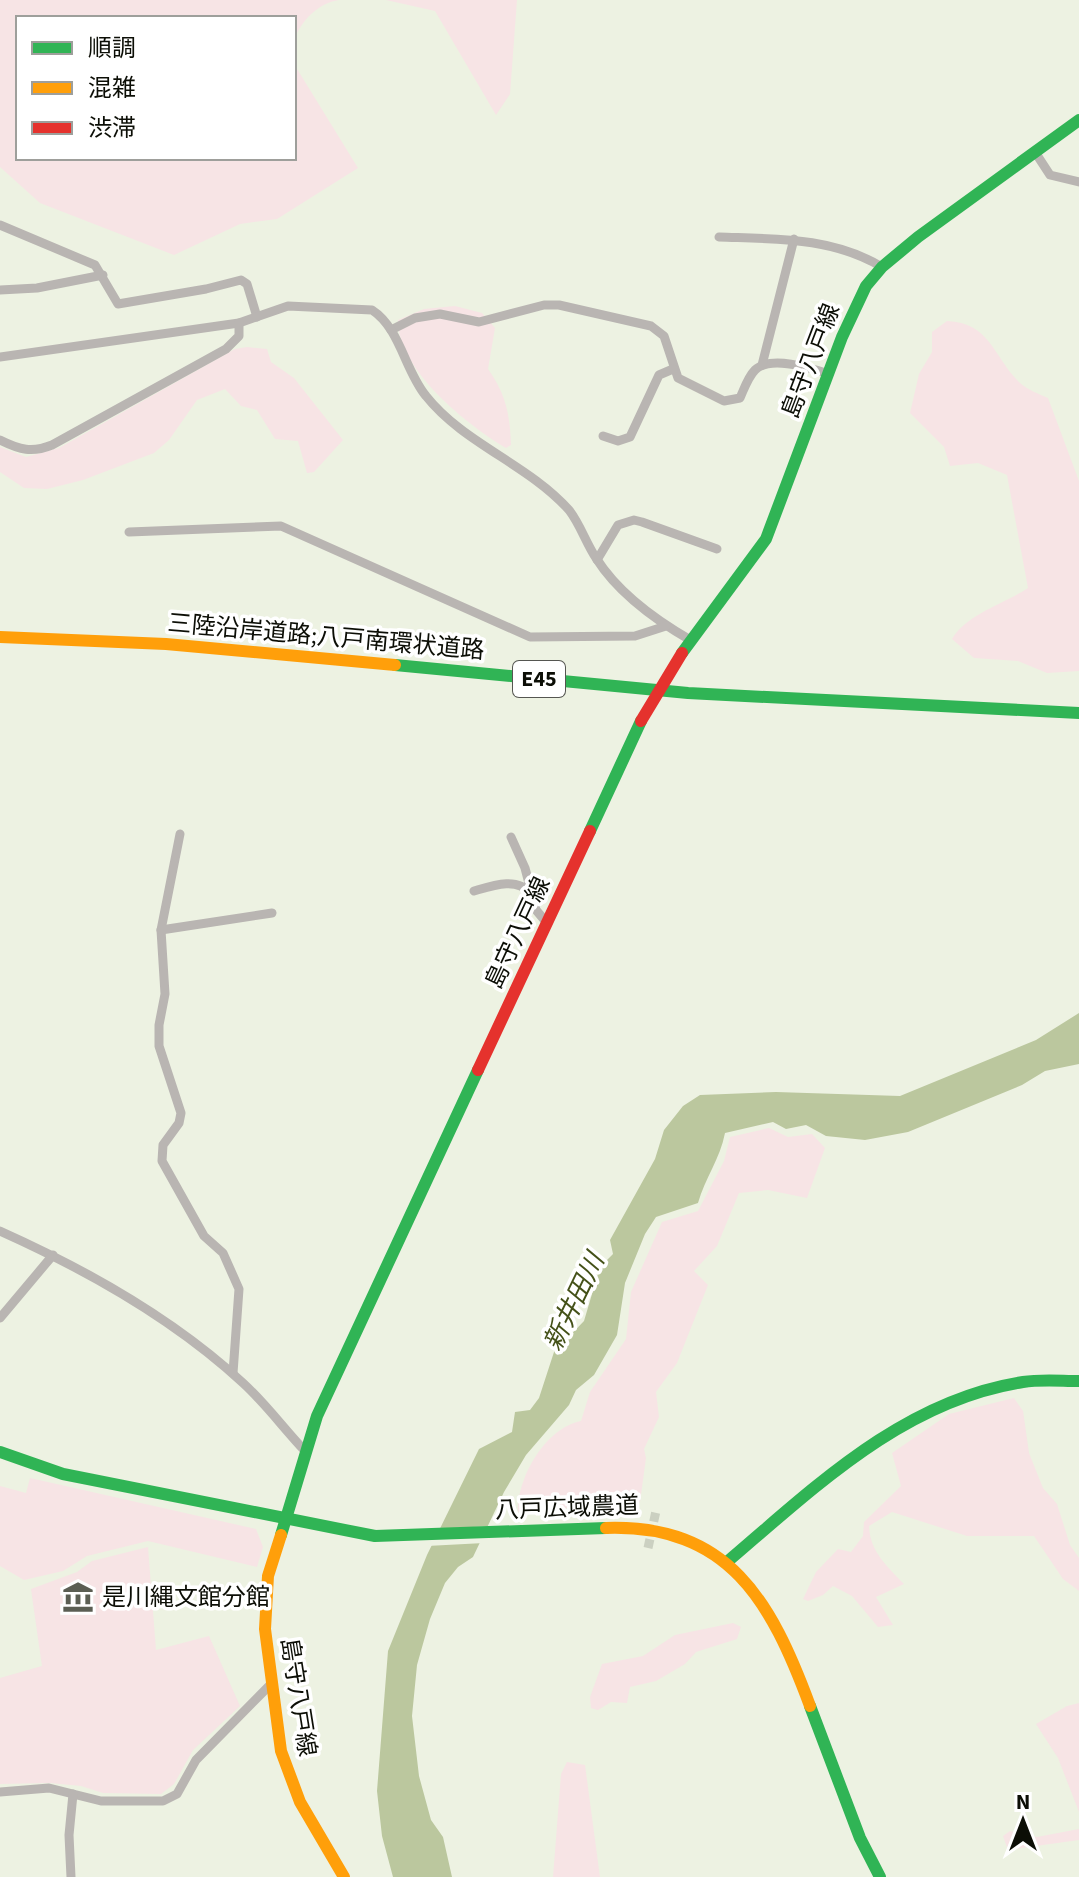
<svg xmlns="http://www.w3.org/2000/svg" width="1079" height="1877" viewBox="0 0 1079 1877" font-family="'Source Sans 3','Noto Sans JP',sans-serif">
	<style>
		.green { fill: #f7e4e5 }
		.water { fill: #bbc79e }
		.pier { fill: #edf2e2 }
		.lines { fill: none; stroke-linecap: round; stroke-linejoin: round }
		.street-tunnel { stroke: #cbd0c1; stroke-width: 9; stroke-dasharray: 9 4.5; stroke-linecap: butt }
		.street { stroke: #b9b5b2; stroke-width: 9 }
		.fast { stroke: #30b455; stroke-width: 12 }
		.slow { stroke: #ff9f0a; stroke-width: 12 }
		.jam { stroke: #e5322d; stroke-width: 12 }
		.jam-bridge { stroke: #e5322d; stroke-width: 12 }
		.labels { text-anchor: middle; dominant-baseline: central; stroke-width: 7; stroke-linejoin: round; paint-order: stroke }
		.shield { fill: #fff; stroke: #555651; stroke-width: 2 }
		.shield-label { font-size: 22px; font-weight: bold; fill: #0c0e06 }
		.street-label { font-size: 24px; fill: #0c0e06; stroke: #fff }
		.poi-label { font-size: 24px; fill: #0c0e06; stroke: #fff; text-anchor: start }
		.water-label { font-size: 26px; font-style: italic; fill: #445118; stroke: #fff }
	</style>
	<rect width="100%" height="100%" fill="#edf2e2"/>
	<g class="green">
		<path d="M0 0H339C318 3 301 21 294 40V18H18V158H294V64L358 168 277 219 240 224 174 255 40 203 0 167Z"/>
		<polygon points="386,0 517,0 510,94 496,115 435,11"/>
		<path d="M455 306 482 313 495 328 488 369C506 394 510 415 511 445L506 448C467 425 397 369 398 320L424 309Z"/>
		<path d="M947 321C991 323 993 357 1020 383 1028 390 1039 394 1048 398L1079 481V671L1047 673 1018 661 974 658 952 639C967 614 1004 604 1028 588L1007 475 978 463 950 466 944 447 910 413 919 374 932 352V332Z"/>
		<polygon points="247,347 267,349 271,362 294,378 343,440 314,472 307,473 298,441 275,439 257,410 241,406 225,389 197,400 169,440 154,453 83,480 47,489 24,488 0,472 0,447 26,457 59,448 235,349"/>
		<path d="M769 1128 788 1137 812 1134 825 1148 807 1198 768 1190 739 1193 717 1246 694 1271 708 1285 677 1363 656 1392 659 1417 644 1449 646 1458 640 1502 518 1512C517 1478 545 1428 581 1421L590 1392 626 1339 631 1292 662 1222 698 1211 724 1161 730 1137Z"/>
		<path d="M1014 1398 1023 1411 1029 1453 1043 1488 1057 1504 1070 1545 1079 1558V1591L1063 1579 1034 1536H967L892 1512 869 1526C870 1552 887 1566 904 1584L876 1597 893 1625 878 1627 852 1596 833 1586 823 1595 808 1601 803 1599 816 1572 838 1549 851 1552 863 1536 864 1522 901 1486 892 1453 949 1414Z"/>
		<polygon points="30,1478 256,1529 263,1547 257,1567 148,1541 87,1556 63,1571 24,1580 0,1566 0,1486 26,1493"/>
		<polygon points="148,1547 156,1650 209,1636 240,1706 193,1750 174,1784 161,1794 103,1793 81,1786 50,1783 0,1784 0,1678 42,1666 31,1589 77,1572 92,1561"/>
		<polygon points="733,1623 741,1627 737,1639 696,1652 685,1664 656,1681 630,1687 627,1703 611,1702 598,1710 591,1708 590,1697 602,1664 643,1656 675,1635"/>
		<polygon points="1079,1703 1079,1812 1058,1758 1036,1724 1067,1706"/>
		<polygon points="567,1762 585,1765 600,1877 553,1877 561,1774"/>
		<polygon points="1079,1829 1079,1840 1008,1850 1003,1836 1010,1831 1037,1837"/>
	</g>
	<path class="water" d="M1079 1013V1064L1045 1071 1022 1085 908 1132 865 1140 826 1136 806 1125 786 1129 773 1122 725 1133C720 1159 705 1178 698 1203L656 1217 645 1234 625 1283 617 1335 594 1375 576 1390 569 1405 526 1455 504 1492 473 1557 458 1567 445 1583 430 1619 417 1665 412 1716 419 1776 431 1820 443 1837 452 1877H393L382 1836 377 1791 388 1651 427 1555 479 1449 512 1432 515 1412 530 1410 539 1398 554 1352 584 1321 600 1267 613 1254 610 1240 655 1159 664 1130 683 1106 700 1095 776 1092 900 1096 1036 1040Z"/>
	<polygon class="pier" points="492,1526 484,1543 427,1546 435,1529"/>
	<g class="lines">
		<polyline class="street-tunnel" points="648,1548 656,1511"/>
		<g class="street">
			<polyline points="1035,152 1050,175 1079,182"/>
			<polyline points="0,225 95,265 118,304 206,289 241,280 247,284 257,317"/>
			<path d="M719 237C776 239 832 237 882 267"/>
			<polyline points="0,290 37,288 103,275"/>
			<path d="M391 330 415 318 440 314 479 322 544 305H559L651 326 664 336 678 378 724 401 740 398C744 389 748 377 755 370 770 355 811 368 829 374"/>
			<path d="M0 357 239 323 288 306 372 310C400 328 405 371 426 396 464 444 528 464 569 510 580 524 586 543 596 558 618 593 657 621 692 641"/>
			<polyline points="762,365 794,239"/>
			<polyline points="603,436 618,441 630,437 659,375 673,369"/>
			<path d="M0 440C20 450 32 453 52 445L226 349 239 336V323"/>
			<polyline points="129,532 281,526 530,637 635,636 666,626"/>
			<polyline points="597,560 618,525 634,520 642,522 717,549"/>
			<polyline points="180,834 161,930 165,994 159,1025 159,1046 181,1113 179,1123 163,1145 162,1161 204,1236 223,1253 239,1289 233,1373"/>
			<polyline points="511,837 525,868 536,910 547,923"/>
			<path d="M474 891C491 886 518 876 530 894"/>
			<polyline points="161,930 272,913"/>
			<path d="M0 1231C87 1270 173 1318 243 1383 266 1404 284 1429 305 1451"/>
			<polyline points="0,1318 53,1255"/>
			<polyline points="0,1792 49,1788 101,1801 163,1801 177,1794 196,1760 270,1685"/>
			<polyline points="71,1877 69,1835 73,1794"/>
		</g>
		<g class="fast">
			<polyline points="682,653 766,539 842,337 866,286 882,267 918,237 1079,120"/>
			<polyline points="395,665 688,693 1079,713"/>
			<polyline points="590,831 641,721"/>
			<polyline points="0,1452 63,1474 375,1536 606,1528"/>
			<polyline points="281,1535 317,1416 478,1070"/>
			<path d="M727 1562C815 1487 904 1400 1023 1382 1041 1379 1061 1381 1079 1381"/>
			<polyline points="810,1706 860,1838 880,1877"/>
		</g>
		<g class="slow">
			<polyline points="0,637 166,644 395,665"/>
			<path d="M606 1528C729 1524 771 1601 810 1706"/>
			<polyline points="281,1535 268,1576 265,1629 281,1751 300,1802 344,1877"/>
		</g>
		<polyline class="jam" points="478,1070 590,831"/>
		<polyline class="jam-bridge" points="641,721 682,653"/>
	</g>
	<defs>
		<symbol id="museum-bare" viewBox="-9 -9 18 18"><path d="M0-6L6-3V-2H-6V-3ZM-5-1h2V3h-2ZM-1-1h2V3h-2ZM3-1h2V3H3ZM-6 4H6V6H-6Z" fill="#5b5e53" stroke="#fff" stroke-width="2.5" paint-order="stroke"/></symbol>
	</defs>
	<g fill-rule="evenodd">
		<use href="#museum-bare" x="56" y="1575" width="44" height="44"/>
	</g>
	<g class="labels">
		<rect class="shield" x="513" y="661" width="52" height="36" rx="6"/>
		<g class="shield-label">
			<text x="539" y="679">E45</text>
		</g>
		<g class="street-label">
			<text transform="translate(811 361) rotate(-69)">島守八戸線</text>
			<text transform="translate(326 637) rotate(5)">三陸沿岸道路;八戸南環状道路</text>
			<text transform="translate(518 933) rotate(-65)">島守八戸線</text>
			<text transform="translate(567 1508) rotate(-2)">八戸広域農道</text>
			<text transform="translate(298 1697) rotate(81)">島守八戸線</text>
		</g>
		<g class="poi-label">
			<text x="102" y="1597">是川縄文館分館</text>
		</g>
		<g class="water-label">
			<text transform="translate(574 1302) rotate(-64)">新井田川</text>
		</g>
	</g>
	<rect x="16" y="16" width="280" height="144" fill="#ffffff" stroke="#9e9f9b" stroke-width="2"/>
	<rect x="32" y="42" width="40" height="12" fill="#30b455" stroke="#9e9f9b" stroke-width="2"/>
	<text x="88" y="56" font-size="24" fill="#0c0e06">順調</text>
	<rect x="32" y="82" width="40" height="12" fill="#ff9f0a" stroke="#9e9f9b" stroke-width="2"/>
	<text x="88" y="96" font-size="24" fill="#0c0e06">混雑</text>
	<rect x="32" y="122" width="40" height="12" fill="#e5322d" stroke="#9e9f9b" stroke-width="2"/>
	<text x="88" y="136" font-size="24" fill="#0c0e06">渋滞</text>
	<g transform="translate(1023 1821)" stroke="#ffffff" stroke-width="6" paint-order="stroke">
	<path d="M0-6L14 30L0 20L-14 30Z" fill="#0c0e06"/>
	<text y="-12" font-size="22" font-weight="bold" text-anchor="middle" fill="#0c0e06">N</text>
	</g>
</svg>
